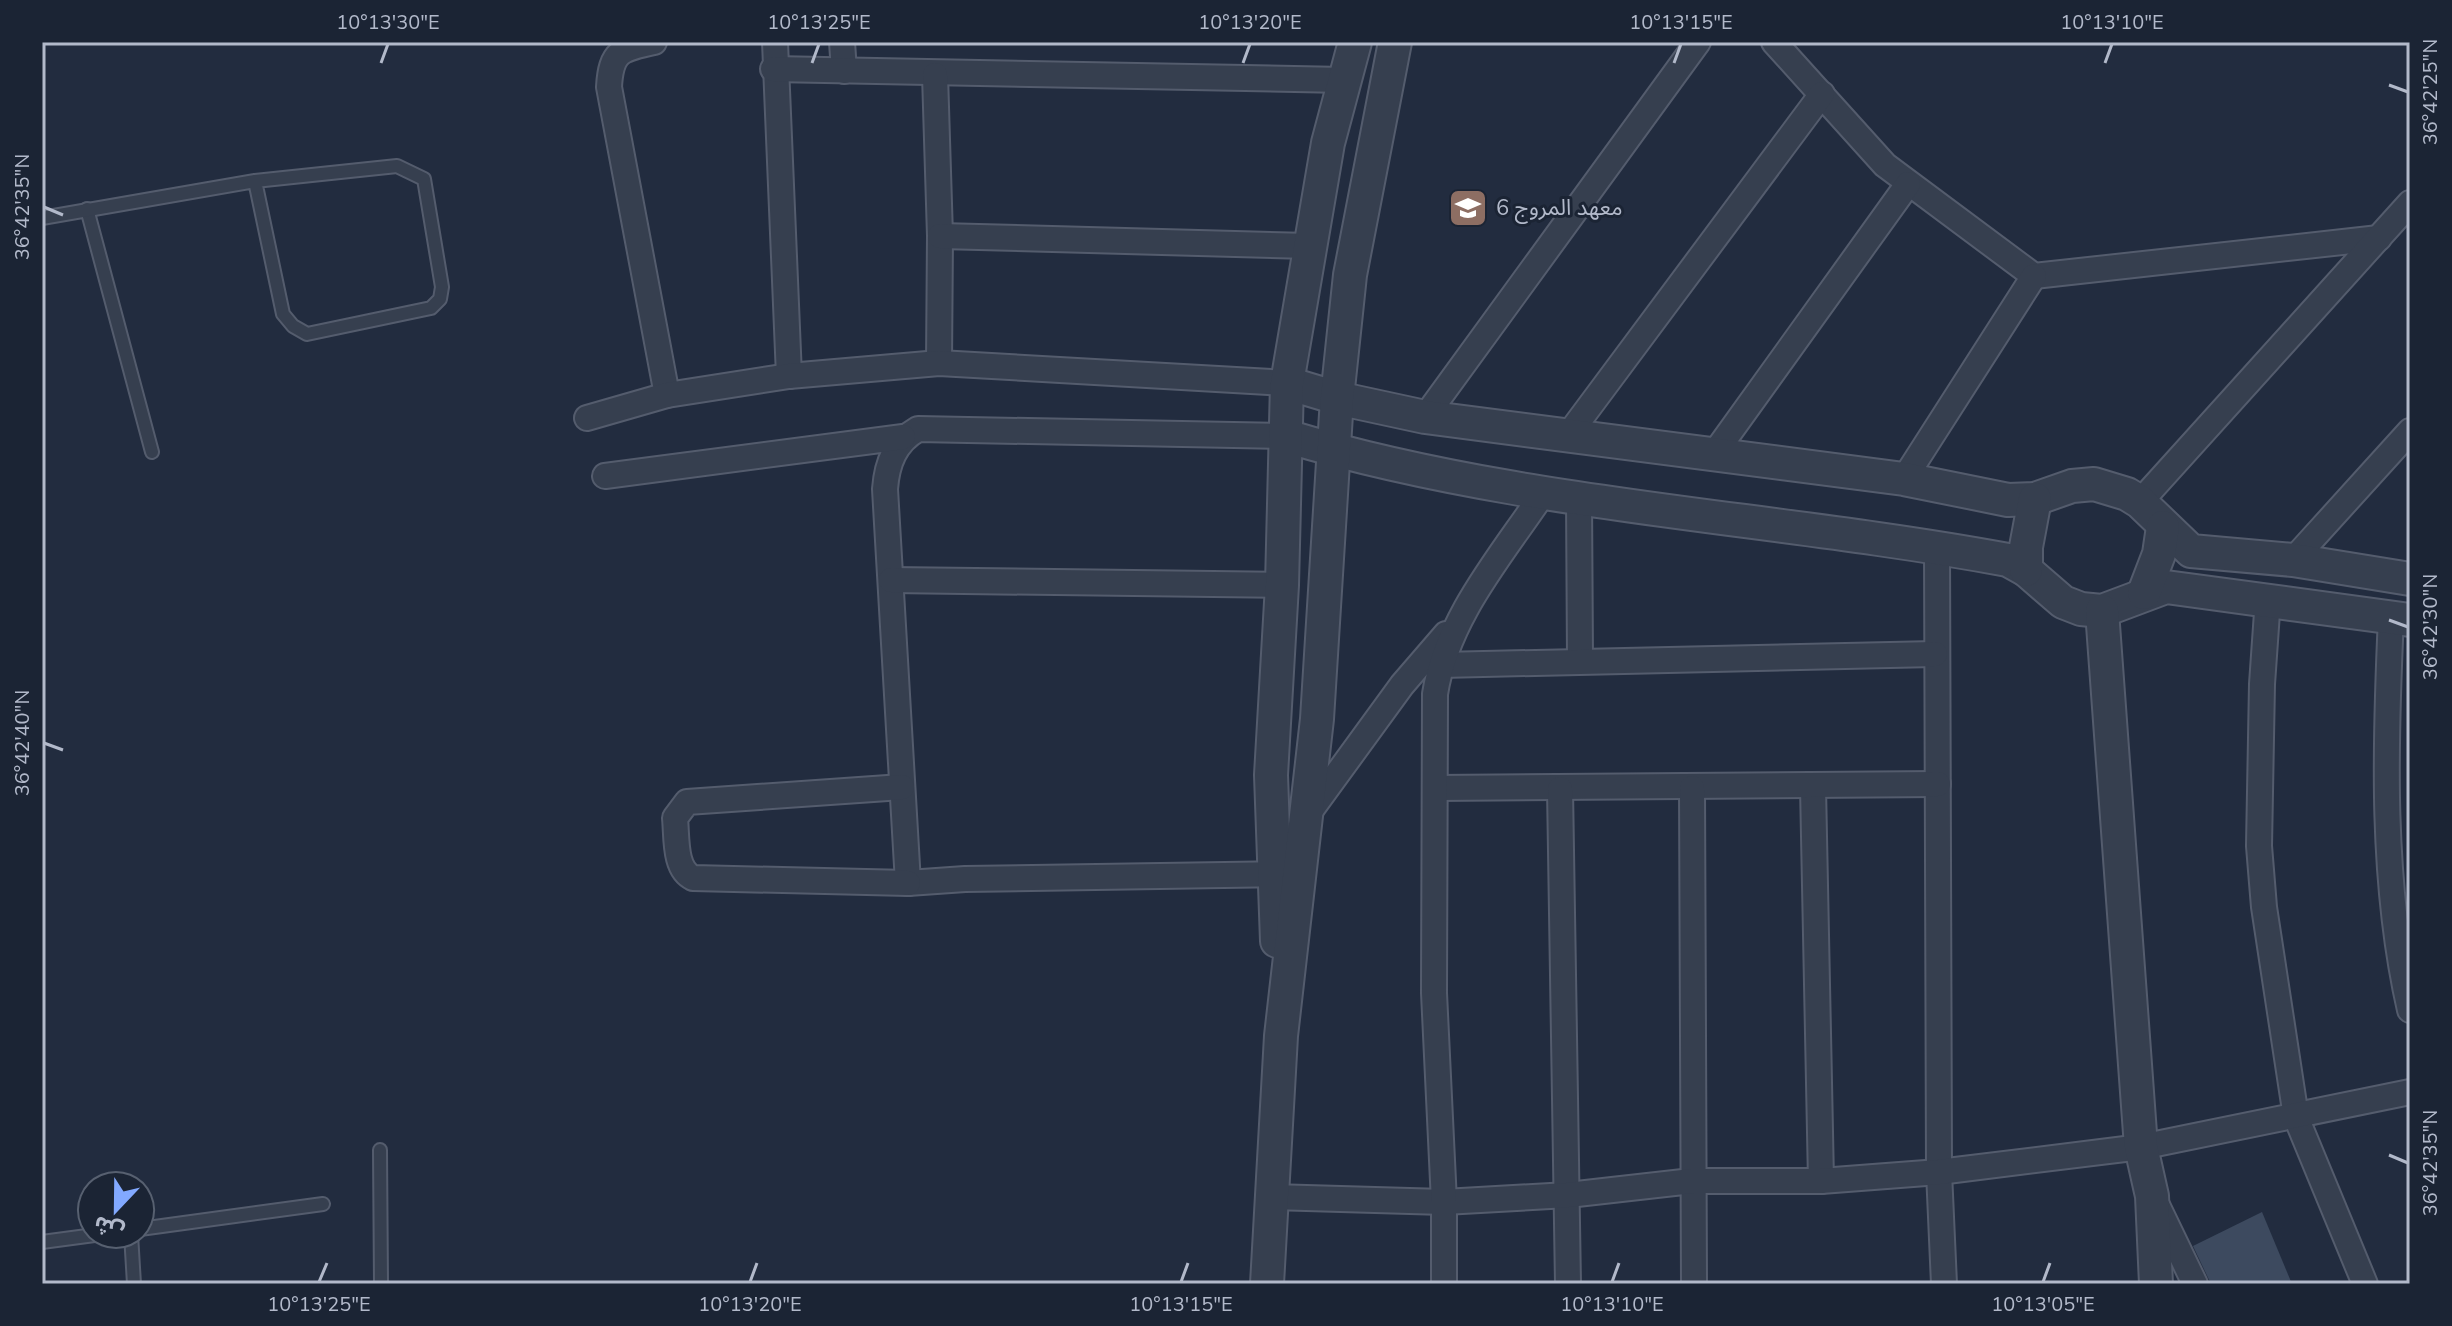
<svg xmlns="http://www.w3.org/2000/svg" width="2452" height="1326" viewBox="0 0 2452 1326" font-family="'Nunito Sans','Noto Sans Arabic',sans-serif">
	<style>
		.building { fill: #3d4a5f }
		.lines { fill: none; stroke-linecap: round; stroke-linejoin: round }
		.service-casing { stroke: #545c6d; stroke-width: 16 }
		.minor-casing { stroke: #545c6d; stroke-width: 28 }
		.tertiary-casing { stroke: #545c6d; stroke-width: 36 }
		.service { stroke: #363f4f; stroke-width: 12 }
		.minor { stroke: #363f4f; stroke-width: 24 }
		.tertiary { stroke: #363f4f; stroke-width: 32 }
		.ticks { fill: none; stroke: #b2b9ca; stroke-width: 3 }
		.labels { text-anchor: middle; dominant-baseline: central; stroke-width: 6; stroke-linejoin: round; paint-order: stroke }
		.poi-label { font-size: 22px; fill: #b2b9ca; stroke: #1b2434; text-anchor: start }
		.neatline { fill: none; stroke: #b2b9ca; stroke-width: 3 }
		.ticks-label { font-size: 20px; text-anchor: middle; fill: #b2b9ca }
	</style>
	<rect width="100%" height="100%" fill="#222c3f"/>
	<polygon class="building" points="2262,1212 2292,1284 2211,1284 2193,1246"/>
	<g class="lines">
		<defs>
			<g id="service">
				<polyline points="87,209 152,452"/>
				<polyline points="42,218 255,181 397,166 424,179 442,287 440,299 431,308 307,334 293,326 283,314 255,181"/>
				<polyline points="380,1150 381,1284"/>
				<polyline points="140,1229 323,1204"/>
				<polyline points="131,1234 134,1284"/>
				<polyline points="42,1242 102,1234"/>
			</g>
			<g id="minor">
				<path d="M654 42C621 49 611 51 609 87L667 395"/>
				<polyline points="775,42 789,376"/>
				<polyline points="842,42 844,71"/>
				<polyline points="1774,42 1885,165 2034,276 2379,238"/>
				<polyline points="773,69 1344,80"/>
				<polyline points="935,75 940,236 939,363"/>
				<polyline points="940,236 1309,246"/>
				<polyline points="1425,417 1698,42"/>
				<polyline points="587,418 667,395 789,376 939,363 1287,383"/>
				<polyline points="1569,434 1822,94"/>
				<path d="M1286 436 918 429C895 442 887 463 885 489L908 883 965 879 1290 874"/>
				<polyline points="1714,454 1908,184"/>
				<polyline points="605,476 903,437"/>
				<polyline points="1904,479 2034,276"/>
				<polyline points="1579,498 1580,659"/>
				<polyline points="2140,502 2410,203"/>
				<polyline points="1937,547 1939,1172 1944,1284"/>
				<polyline points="2293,560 2410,431"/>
				<polyline points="891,580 1282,585"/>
				<polyline points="2268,598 2262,684 2259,846 2264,907 2296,1117 2365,1284"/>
				<path d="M2391 617C2385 747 2381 883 2410 1010"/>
				<polyline points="1441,665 1935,654"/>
				<path d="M902 787 687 802 675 818C677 838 674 869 693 878L908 883"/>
				<polyline points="1813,787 1821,1181"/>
				<polyline points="1437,788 1938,784"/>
				<polyline points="1692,788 1694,1284"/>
				<polyline points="1560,789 1568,1284"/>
				<polyline points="1308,814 1402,685 1446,634"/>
				<polyline points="1272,1197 1444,1202 1568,1195 1692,1181 1821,1181 1939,1172 2141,1147 2410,1092"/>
				<polyline points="2156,1203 2195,1284"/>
				<path d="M1444 1284V1202L1434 993 1435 694C1447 617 1502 555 1544 492"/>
			</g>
			<g id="tertiary">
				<polyline points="1287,383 1337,398 1425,417 1904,479 2008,500 2035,499 2072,486 2094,484 2127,494 2140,502 2191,551 2293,560 2410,579"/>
				<path d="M1286 436C1517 506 1770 516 2008 560L2026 570 2063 602 2081 609 2102 611 2166 587 2410 620"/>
				<polyline points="2026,570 2026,547 2035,499"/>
				<polyline points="2144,593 2159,554 2163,527"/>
				<polyline points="2102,611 2141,1147 2152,1196 2156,1284"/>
				<polyline points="1277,941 1271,775 1282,585 1287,383 1328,143 1355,42"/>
				<polyline points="1267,1284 1281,1036 1317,719 1337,398 1350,275 1395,42"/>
			</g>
		</defs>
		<use href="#service" class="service-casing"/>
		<use href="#minor" class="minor-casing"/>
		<use href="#tertiary" class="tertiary-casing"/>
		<use href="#service" class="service"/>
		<use href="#minor" class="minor"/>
		<use href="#tertiary" class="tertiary"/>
	</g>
	<path class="ticks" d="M381 63 388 44M812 63 819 44M1243 63 1250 44M1674 63 1681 44M2105 63 2112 44M2389 85 2408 92M44 207 63 215M2389 620 2408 627M44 743 63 750M2389 1155 2408 1163M319 1282 327 1263M750 1282 757 1263M1181 1282 1188 1263M1612 1282 1619 1263M2043 1282 2050 1263"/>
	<defs>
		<symbol id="school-square" viewBox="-11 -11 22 22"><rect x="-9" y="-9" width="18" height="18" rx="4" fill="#8d6e63" stroke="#1b2434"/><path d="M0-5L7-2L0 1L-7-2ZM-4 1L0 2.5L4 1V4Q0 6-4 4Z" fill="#fff"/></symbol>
	</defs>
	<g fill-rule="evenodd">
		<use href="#school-square" x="1446" y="186" width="44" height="44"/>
	</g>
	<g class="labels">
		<g class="poi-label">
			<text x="1496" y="208">معهد المروج 6</text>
		</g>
	</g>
	<rect width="2452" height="1326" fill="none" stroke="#1b2434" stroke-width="88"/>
	<g transform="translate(116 1210) rotate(202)"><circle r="38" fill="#1b2434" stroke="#576070" stroke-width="2"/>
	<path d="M0-6L14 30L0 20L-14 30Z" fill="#82a9ff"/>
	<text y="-12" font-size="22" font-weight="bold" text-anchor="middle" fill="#b2b9ca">ش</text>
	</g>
	<rect x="44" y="44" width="2364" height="1238" class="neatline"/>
	<g class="ticks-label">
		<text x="388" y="29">10°13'30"E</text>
		<text x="819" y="29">10°13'25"E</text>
		<text x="1250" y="29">10°13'20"E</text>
		<text x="1681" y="29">10°13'15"E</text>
		<text x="2112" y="29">10°13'10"E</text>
		<text transform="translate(2430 92) rotate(-90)" y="7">36°42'25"N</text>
		<text transform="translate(22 207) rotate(-90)" y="7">36°42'35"N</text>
		<text transform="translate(2430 627) rotate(-90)" y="7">36°42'30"N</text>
		<text transform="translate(22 743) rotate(-90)" y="7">36°42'40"N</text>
		<text transform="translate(2430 1163) rotate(-90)" y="7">36°42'35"N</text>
		<text x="319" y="1311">10°13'25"E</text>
		<text x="750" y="1311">10°13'20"E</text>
		<text x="1181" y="1311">10°13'15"E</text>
		<text x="1612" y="1311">10°13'10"E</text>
		<text x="2043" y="1311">10°13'05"E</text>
	</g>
</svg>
